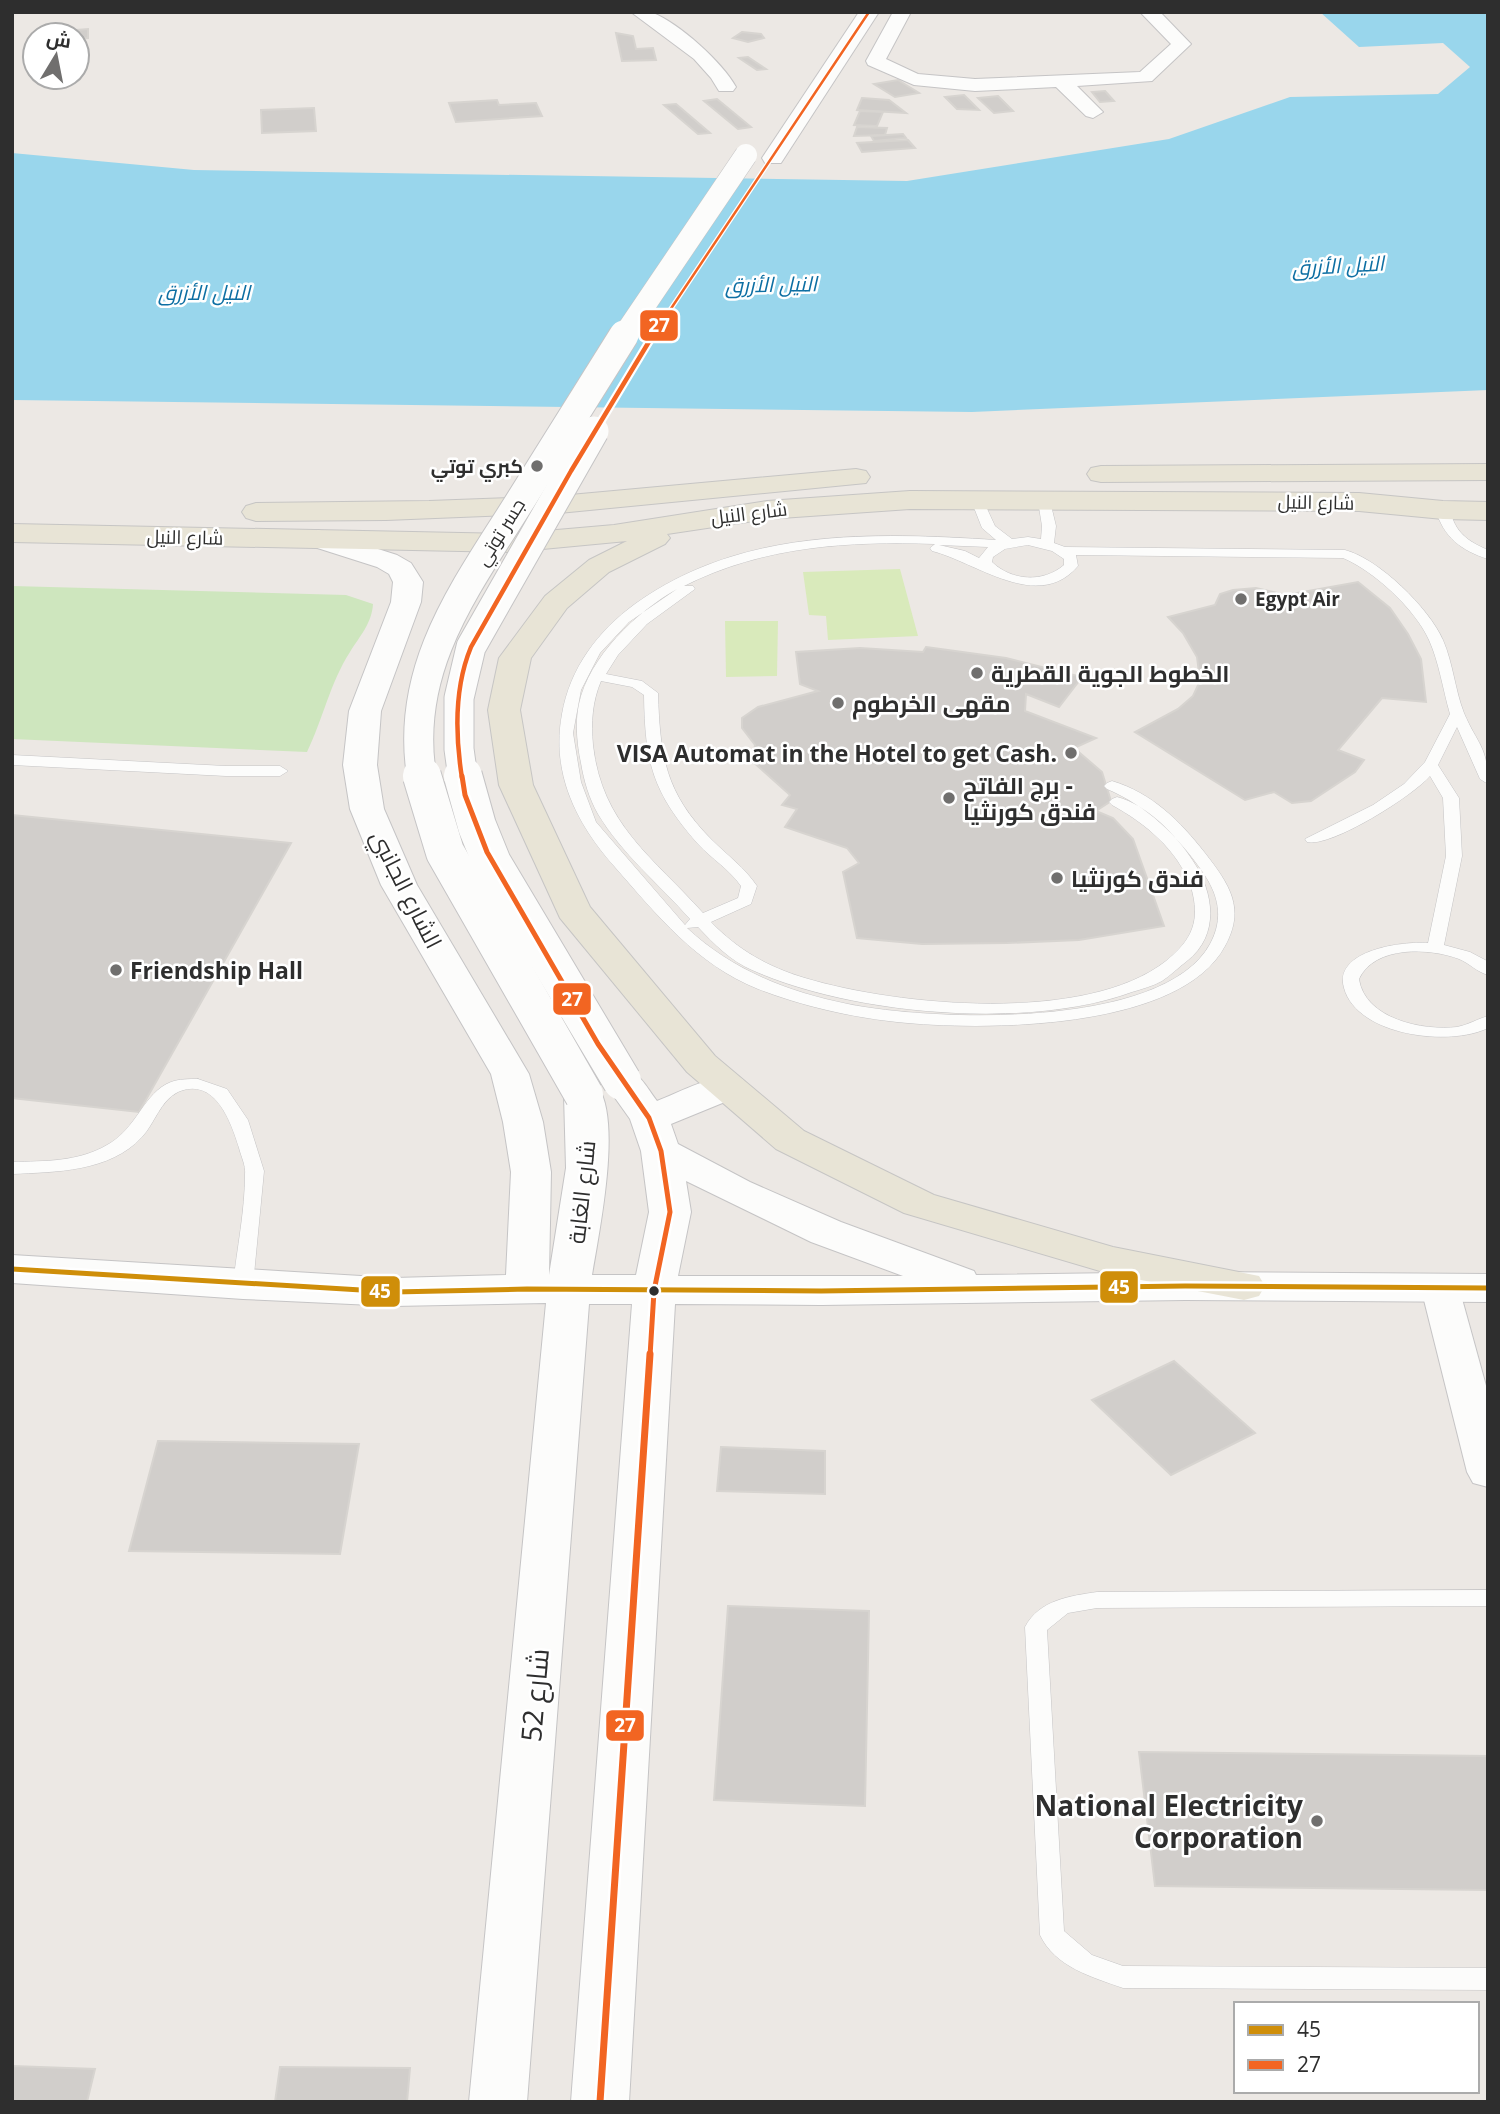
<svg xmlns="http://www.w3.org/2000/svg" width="1500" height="2114" viewBox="0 0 1500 2114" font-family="'Open Sans',Cairo,sans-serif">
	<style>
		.green { fill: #cee6be }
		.pitch { fill: #d9eabb }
		.water { fill: #99d6ec }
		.building { fill: #d1cecb; stroke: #d7d4d0; stroke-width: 2 }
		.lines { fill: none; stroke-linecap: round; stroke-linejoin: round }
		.lane-casing { stroke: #c5c4c5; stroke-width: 1 }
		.street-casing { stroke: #c5c4c5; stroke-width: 2 }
		.secondary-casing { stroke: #c5c4c5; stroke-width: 2 }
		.primary-casing { stroke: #c6c5c4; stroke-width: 2 }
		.lane { fill: #fcfcfb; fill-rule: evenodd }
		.street { fill: #fcfcfb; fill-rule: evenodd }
		.secondary { fill: #fcfcfb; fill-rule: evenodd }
		.primary { fill: #e8e4d6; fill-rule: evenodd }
		.secondary-bridge-far2-casing { stroke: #c5c4c5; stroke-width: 23; stroke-linecap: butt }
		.secondary-bridge-far1-casing { stroke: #c5c4c5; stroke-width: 31; stroke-linecap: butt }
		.secondary-bridge-casing { stroke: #c5c4c5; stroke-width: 40; stroke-linecap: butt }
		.secondary-bridge-far2 { stroke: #fcfcfb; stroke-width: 22 }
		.secondary-bridge-far1 { stroke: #fcfcfb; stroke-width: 29 }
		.secondary-bridge { stroke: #fcfcfb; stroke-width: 38 }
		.bus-1-casing { stroke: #fff; stroke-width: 10 }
		.bus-2-far3-casing { stroke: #fff; stroke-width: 5 }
		.bus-2-far2-casing { stroke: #fff; stroke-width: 9 }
		.bus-2-far1-casing { stroke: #fff; stroke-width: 10 }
		.bus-2-casing { stroke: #fff; stroke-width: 12 }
		.bus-1 { stroke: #cf8e09; stroke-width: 5 }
		.bus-2-far3 { stroke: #f26522; stroke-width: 2.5 }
		.bus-2-far2 { stroke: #f26522; stroke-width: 4.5 }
		.bus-2-far1 { stroke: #f26522; stroke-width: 5 }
		.bus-2 { stroke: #f26522; stroke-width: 7 }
		.poi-dot { fill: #706f6e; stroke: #fff; stroke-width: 2.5 }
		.bus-dot { fill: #2e2e2e; stroke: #fff; stroke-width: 2.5 }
		.labels { text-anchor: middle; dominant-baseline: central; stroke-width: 5; stroke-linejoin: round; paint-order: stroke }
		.far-poi-label { font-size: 19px; font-weight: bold; fill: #2e2e2e; stroke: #fff; text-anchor: end }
		.far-street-label { font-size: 19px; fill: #2e2e2e; stroke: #fff }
		.far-water-label { font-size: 21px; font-style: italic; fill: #0d6fa3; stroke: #fff }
		.poi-label { font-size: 23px; font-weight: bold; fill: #2e2e2e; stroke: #fff; text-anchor: start }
		.street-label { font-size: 23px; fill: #2e2e2e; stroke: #fff }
		.near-street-label { font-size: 28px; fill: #2e2e2e; stroke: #fff }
		.near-poi-label { font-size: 28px; font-weight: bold; fill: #2e2e2e; stroke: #fff; text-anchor: end }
		.line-badge { stroke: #fff; stroke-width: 2.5 }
		.badge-label { font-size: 19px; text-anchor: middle; font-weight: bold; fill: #fff }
	</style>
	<rect width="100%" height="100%" fill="#ece8e4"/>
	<path class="green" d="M12 586 346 595 373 604C372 623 360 636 350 652 330 683 323 719 307 752L12 739Z"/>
	<g class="pitch">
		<polygon points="900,569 918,636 828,640 826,616 809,615 803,572"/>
		<polygon points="725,621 778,621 777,676 726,677"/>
	</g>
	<polygon class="water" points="1320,12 1488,12 1488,390 972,412 12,400 12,153 194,170 907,181 1169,139 1290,97 1438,94 1470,67 1443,43 1359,47"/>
	<g class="building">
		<polygon points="88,29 88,38 77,39 77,35 65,35 64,31"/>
		<polygon points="742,32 761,34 764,38 748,42 733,38"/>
		<polygon points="616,33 633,36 636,49 653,48 656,60 622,61"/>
		<polygon points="748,57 766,69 757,70 739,58"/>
		<polygon points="898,80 919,93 895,97 874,84"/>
		<polygon points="1105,91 1114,101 1100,102 1092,92"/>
		<polygon points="964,95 979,110 957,109 945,97"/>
		<polygon points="998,96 1013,111 994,113 978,98"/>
		<polygon points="862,98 889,100 906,113 857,110"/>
		<polygon points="717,99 751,127 738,129 704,101"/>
		<polygon points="497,100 499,105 536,103 542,116 456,122 449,103"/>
		<polygon points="676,104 710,133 698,134 664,105"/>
		<polygon points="314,108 316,131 262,133 261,110"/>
		<polygon points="860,111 883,112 877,126 854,125"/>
		<polygon points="857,127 887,128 885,135 854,136"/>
		<polygon points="903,134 906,138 874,141 871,136"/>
		<polygon points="908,140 915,148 862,152 857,143"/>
		<polygon points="1358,582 1390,608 1408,634 1421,659 1426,702 1382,698 1338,750 1364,760 1355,772 1311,801 1292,803 1274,792 1245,800 1135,732 1178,709 1193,696 1200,681 1197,657 1183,633 1168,617 1215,605 1220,594 1233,590 1256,588 1286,595"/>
		<polygon points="926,647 1006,658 1082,677 1059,707 1026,694 1025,711 1096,738 1074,748 1102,772 1111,801 1096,811 1113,818 1133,839 1164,926 1079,940 1007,943 922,944 857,938 843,872 859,863 847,848 785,827 797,809 782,805 790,795 752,761 755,745 742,728 742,718 758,707 818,691 800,684 796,652 860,648 923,652"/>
		<polygon points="12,815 291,843 139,1112 12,1098"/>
		<polygon points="1174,1361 1255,1433 1171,1475 1092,1400"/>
		<polygon points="158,1441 359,1444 340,1554 129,1551"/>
		<polygon points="721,1447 825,1451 825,1494 717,1491"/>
		<polygon points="728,1606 869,1611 865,1806 714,1800"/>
		<polygon points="1139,1752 1488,1756 1488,1890 1155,1886"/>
		<polygon points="12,2066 95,2069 87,2102 12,2102"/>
		<polygon points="280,2067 410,2068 407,2102 275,2102"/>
	</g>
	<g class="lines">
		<defs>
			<g id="lane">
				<path d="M977 496 983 500 995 526 1012 539 1028 537 1041 539 1042 526 1038 501 1044 497 1050 501 1056 526 1054 543 1065 547 1345 550C1379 559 1429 608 1443 640 1453 663 1455 690 1464 713 1477 744 1488 746 1488 784L1480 779 1457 727 1438 765 1459 798 1462 856 1444 945 1470 952 1487 961 1488 975C1477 972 1469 963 1459 959 1430 948 1375 945 1359 979 1365 1019 1423 1031 1457 1027 1468 1025 1477 1019 1488 1016V1028C1450 1047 1357 1036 1344 988 1333 950 1403 941 1428 943L1446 856 1443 798 1430 776C1414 795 1331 848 1307 842L1305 839 1373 805 1404 784 1425 762 1450 714C1443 690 1439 662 1429 640 1415 609 1374 571 1343 558L1076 555 1078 566C1038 613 976 562 932 551L930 548 935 544C849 541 763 546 684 586H693L695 589 647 624 618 655 606 674 642 681 658 693C660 756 665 793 712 840 728 856 744 867 757 886L751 904 711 922C738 950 768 967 805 978 898 1006 1086 1024 1166 961 1192 940 1201 921 1191 887 1178 850 1145 823 1112 805L1109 802 1112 799 1117 797C1148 805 1176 835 1193 861 1214 893 1220 935 1187 961 1179 967 1171 975 1162 981 1153 986 1142 989 1132 992 1029 1030 852 1015 752 970 731 961 714 944 698 927L687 928C732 970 788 992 848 1004 931 1021 1163 1030 1210 944 1224 918 1219 895 1202 871 1177 835 1147 806 1107 789L1104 786 1107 783 1112 781C1152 793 1180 821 1205 853 1229 884 1246 908 1225 946 1180 1031 981 1031 897 1022 850 1017 802 1006 758 989 696 964 657 915 614 866 576 823 551 773 562 714 570 668 598 631 635 604 741 528 872 532 996 540L982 528 971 500ZM939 545 988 547 979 558 965 551ZM1028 545 1052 551 1064 559V565C1043 583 1012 581 992 562L993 557 1005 549ZM677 589C636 612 589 657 579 704 575 723 577 744 581 763 584 781 589 798 598 814 621 853 660 885 690 919L685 925 596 822 581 782 573 733 581 690 600 653 629 622ZM601 681 632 687 644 695C645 762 652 792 698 844 712 859 729 869 741 886L738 898 703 913C653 857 602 825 593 745 591 723 592 702 601 681Z"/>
				<path d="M1443 506 1450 510C1455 532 1467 541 1488 550V559C1462 551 1443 537 1436 510Z"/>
				<polygon points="12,755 226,766 280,766 288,771 280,776 226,776 12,765"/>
				<path d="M198 1079 227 1089 248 1120 264 1171 253 1285 250 1290H236L233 1285C237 1248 245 1211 245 1174 246 1166 241 1156 239 1148 231 1122 215 1076 178 1092 160 1101 155 1123 142 1137 110 1172 55 1172 12 1174V1162C45 1161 78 1162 107 1145 137 1129 144 1092 171 1082 179 1079 189 1079 198 1079Z"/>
				<path d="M1488 1590V1606L1097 1608 1068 1613 1047 1630 1064 1931 1092 1955 1123 1966 1488 1968V1990L1123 1988C1092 1977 1055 1967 1040 1935L1025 1627C1039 1600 1070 1596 1097 1592Z"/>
			</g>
			<g id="street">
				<path d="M631 12C638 12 647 11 653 13 680 24 722 62 736 87L733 91H719L711 78 694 59Z"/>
				<polygon points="893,12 911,12 886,59 918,74 975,79 1140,72 1171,44 1140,12 1160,12 1191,44 1152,81 1077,86 1103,112 1093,118 1086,116 1056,87 975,91 914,85 868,65 866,61"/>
				<polygon points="1440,1275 1454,1279 1459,1288 1488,1393 1488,1487 1473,1483 1467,1472 1421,1288 1426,1279"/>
			</g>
			<g id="secondary">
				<polygon points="859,12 879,12 781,163 765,163 762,158"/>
				<path d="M318 530 397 555 411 563 423 582 421 602 381 711 377 765 384 809 417 885 529 1074 543 1122 551 1172 549 1275 566 1168 564 1095 570 1087 584 1083 598 1087C622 1122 599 1232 592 1275H636L649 1212 641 1151 630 1119 603 1081 608 1073C638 1065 641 1080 657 1101 683 1091 714 1072 742 1079L748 1087 742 1095 671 1124 678 1144 750 1182 841 1222 974 1271 976 1275 1185 1272 1488 1274V1302L1185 1300 821 1305 675 1304 629 2102H571L632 1304H589L527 2102H469L546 1303 394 1306 243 1299 12 1283V1255L394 1278 506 1275 511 1172 503 1122 491 1074 381 885 350 809 343 765 349 711 391 602 393 582 389 574 377 567 308 545 303 539 308 533ZM686 1181 811 1242 903 1276H678L691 1212Z"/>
			</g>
			<g id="primary">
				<polygon points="1488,464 1488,480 1101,482 1091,480 1087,474 1091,468 1101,466"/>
				<polygon points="856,469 866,471 870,477 866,483 559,513 386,520 256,521 246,518 242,512 246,506 256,503 429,501 559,496"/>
				<polygon points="910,491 1359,493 1443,501 1488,502 1488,520 1443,519 1359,511 910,509 767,519 667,534 670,538 665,544 609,572 567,608 531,658 520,710 533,785 590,907 715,1056 804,1131 934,1195 1113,1247 1259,1276 1265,1286 1259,1296 1244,1300 1110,1274 904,1213 776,1149 687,1072 560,918 499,785 488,710 499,658 545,596 589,560 627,541 511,552 12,542 12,524 511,534 614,525 767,501"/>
			</g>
		</defs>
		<use href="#lane" class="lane-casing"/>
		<use href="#street" class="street-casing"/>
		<use href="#secondary" class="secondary-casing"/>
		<use href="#primary" class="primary-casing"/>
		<use href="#lane" class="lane"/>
		<use href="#street" class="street"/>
		<use href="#secondary" class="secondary"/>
		<use href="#primary" class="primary"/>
		<defs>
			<polyline id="secondary-bridge-far2" points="623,337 746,155"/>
			<g id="secondary-bridge-far1">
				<path d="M422 778C403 668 467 586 522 498 556 444 590 389 624 335"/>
				<polyline points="463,778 459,749 459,698 471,647 594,431"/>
			</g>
			<g id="secondary-bridge">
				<polyline points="422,776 445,852 584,1095"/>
				<polyline points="463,776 477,826 492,863 622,1081"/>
			</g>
		</defs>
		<use href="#secondary-bridge-far2" class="secondary-bridge-far2-casing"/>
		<use href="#secondary-bridge-far1" class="secondary-bridge-far1-casing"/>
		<use href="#secondary-bridge" class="secondary-bridge-casing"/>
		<use href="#secondary-bridge-far2" class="secondary-bridge-far2"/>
		<use href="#secondary-bridge-far1" class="secondary-bridge-far1"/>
		<use href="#secondary-bridge" class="secondary-bridge"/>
		<defs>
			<polyline id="bus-1" points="12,1269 394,1292 527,1289 821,1291 1185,1286 1488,1288"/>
			<polyline id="bus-2-far3" points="652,337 869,12"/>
			<path id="bus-2-far2" d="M462 778C455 734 454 688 471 647L571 471 653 335"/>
			<polyline id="bus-2-far1" points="462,776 465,795 487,852 598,1044 649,1118 661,1151 670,1212 654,1291 650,1356"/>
			<polyline id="bus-2" points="600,2102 650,1354"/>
		</defs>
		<use href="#bus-1" class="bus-1-casing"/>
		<use href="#bus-2-far3" class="bus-2-far3-casing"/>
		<use href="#bus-2-far2" class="bus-2-far2-casing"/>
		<use href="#bus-2-far1" class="bus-2-far1-casing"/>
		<use href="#bus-2" class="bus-2-casing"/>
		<use href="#bus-1" class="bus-1"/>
		<use href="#bus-2-far3" class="bus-2-far3"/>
		<use href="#bus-2-far2" class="bus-2-far2"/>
		<use href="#bus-2-far1" class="bus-2-far1"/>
		<use href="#bus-2" class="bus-2"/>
	</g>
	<g class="poi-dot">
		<circle cx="537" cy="466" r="7"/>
		<circle cx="1241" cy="599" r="7"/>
		<circle cx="977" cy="673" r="7"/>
		<circle cx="838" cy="703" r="7"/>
		<circle cx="1071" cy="753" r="7"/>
		<circle cx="949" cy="798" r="7"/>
		<circle cx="1057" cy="878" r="7"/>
		<circle cx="116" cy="970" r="7"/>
		<circle cx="1317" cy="1821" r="7"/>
	</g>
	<circle class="bus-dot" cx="654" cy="1291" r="6"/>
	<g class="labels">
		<g class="far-poi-label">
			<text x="523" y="466">كبري توتي</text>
			<text x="1255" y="599" text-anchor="start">Egypt Air</text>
		</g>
		<g class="far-street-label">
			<text transform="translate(1316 502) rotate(1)">شارع النيل</text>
			<text transform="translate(749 513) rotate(-7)">شارع النيل</text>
			<text transform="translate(500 532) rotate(-58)">جسر توتي</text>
			<text transform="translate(185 537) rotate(1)">شارع النيل</text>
		</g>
		<g class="far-water-label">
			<text transform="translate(1338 265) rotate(-3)">النيل الأزرق</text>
			<text transform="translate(771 284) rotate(-1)">النيل الأزرق</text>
			<text x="204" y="292">النيل الأزرق</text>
		</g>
		<g class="poi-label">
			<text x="991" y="673">الخطوط الجوية القطرية</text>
			<text x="852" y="703">مقهى الخرطوم</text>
			<text x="1057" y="753" text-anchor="end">VISA Automat in the Hotel to get Cash.</text>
			<text x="963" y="785">برج الفاتح -<tspan x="963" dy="26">فندق كورنثيا</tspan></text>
			<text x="1071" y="878">فندق كورنثيا</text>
			<text x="130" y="970">Friendship Hall</text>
		</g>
		<g class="street-label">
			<text transform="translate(407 889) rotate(63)">الشارع الجانبي</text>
			<text transform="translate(581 1192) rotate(-84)">شارع الغابة</text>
		</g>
		<g class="near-street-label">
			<text transform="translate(534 1695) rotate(-85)">شارع 52</text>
		</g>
		<g class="near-poi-label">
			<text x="1303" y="1805">National Electricity<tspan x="1303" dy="32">Corporation</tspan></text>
		</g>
	</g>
	<g class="line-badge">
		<rect x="639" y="309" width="40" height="33" rx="7" fill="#f26522"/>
		<rect x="552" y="982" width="40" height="34" rx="7" fill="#f26522"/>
		<rect x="1099" y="1270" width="40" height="34" rx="7" fill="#cf8e09"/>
		<rect x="360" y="1275" width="41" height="33" rx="7" fill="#cf8e09"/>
		<rect x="605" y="1709" width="40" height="33" rx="7" fill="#f26522"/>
	</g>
	<g class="badge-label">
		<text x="659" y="332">27</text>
		<text x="572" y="1006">27</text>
		<text x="1119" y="1294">45</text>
		<text x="380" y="1298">45</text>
		<text x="625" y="1732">27</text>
	</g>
	<rect width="1500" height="2114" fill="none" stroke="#2e2e2e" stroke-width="28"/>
	<rect x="1234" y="2002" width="245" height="91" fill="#ffffff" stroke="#ababab" stroke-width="2"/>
	<rect x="1248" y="2025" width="35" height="10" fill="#cf8e09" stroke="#ababab" stroke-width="2"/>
	<text x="1297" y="2037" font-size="21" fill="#2e2e2e">45</text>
	<rect x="1248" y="2060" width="35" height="10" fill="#f26522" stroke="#ababab" stroke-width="2"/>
	<text x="1297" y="2072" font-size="21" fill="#2e2e2e">27</text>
	<g transform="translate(56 56) rotate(10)"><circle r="33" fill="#ffffff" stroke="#ababab" stroke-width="2"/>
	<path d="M0-5L12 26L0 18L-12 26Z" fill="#706f6e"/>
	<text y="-10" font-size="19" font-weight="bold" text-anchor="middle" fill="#2e2e2e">ش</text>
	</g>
</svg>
